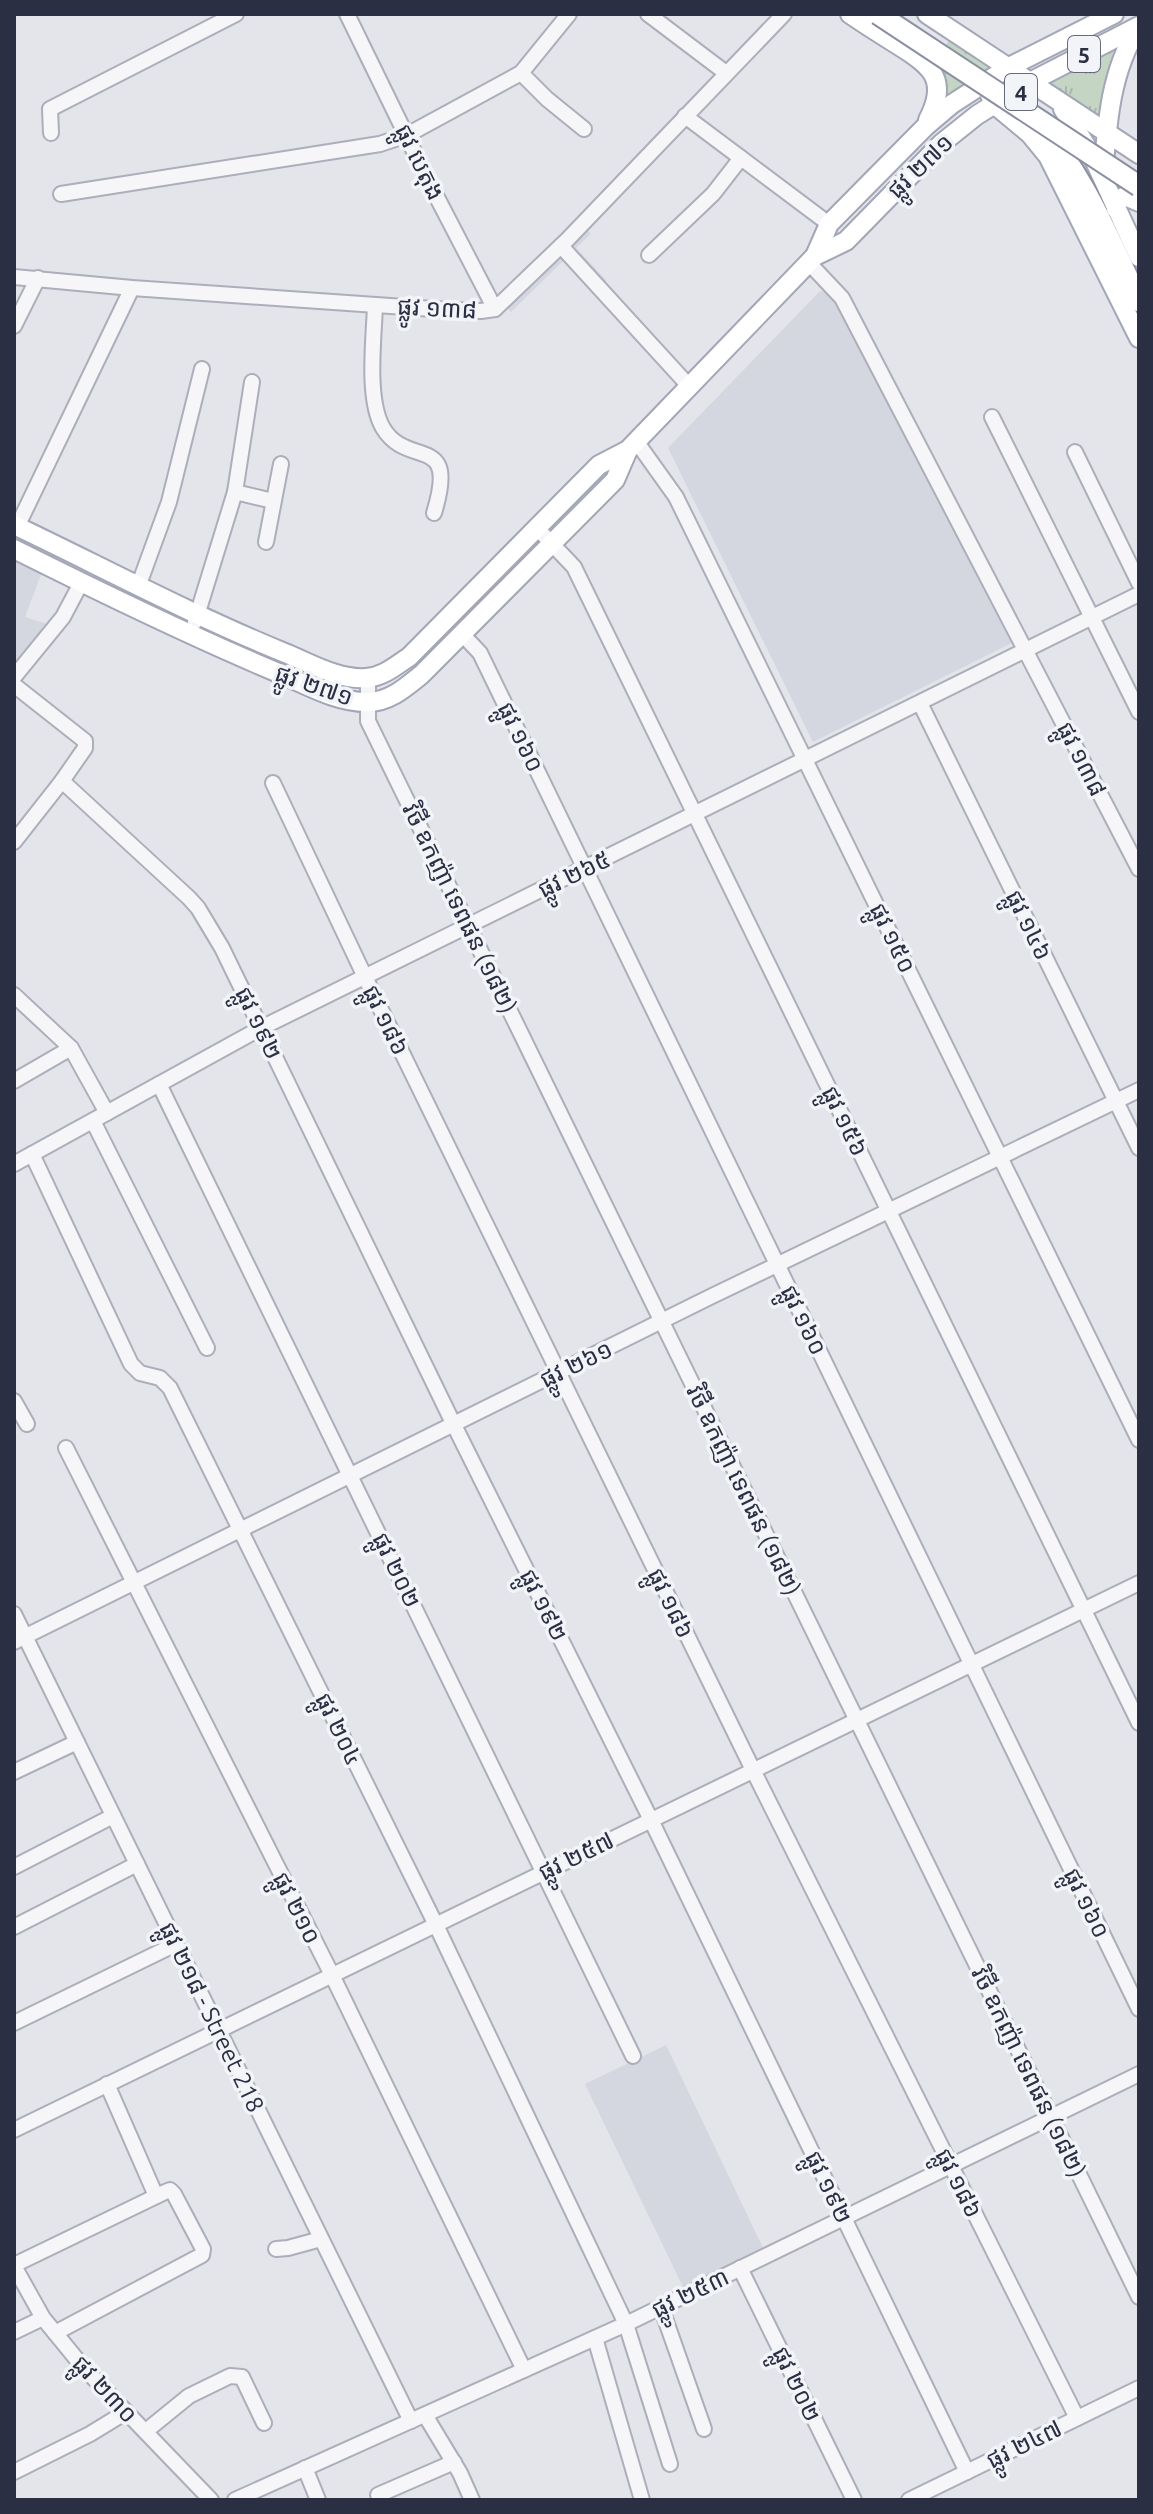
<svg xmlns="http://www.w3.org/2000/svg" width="1153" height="2514" viewBox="0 0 1153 2514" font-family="Ubuntu,'Noto Sans Khmer',sans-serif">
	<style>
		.built { fill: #d5d7e0 }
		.grass { fill: url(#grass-tufts) }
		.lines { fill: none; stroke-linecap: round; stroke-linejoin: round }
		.minor-casing { stroke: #acaeb9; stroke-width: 18 }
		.major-casing { stroke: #a2a6b7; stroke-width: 22 }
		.highway-casing { stroke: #8a8fa2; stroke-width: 24 }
		.minor { stroke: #f6f6f9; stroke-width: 14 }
		.major { stroke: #fff; stroke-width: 18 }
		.highway { stroke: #fff; stroke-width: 20 }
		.highway-bridge-casing { stroke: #8a8fa2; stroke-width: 24; stroke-linecap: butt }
		.highway-bridge { stroke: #fff; stroke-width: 20 }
		.labels { text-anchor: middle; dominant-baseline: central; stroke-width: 7; stroke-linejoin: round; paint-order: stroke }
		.shield { fill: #f3f4f8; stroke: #666a7a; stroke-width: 2 }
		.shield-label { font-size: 22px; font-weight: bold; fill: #2a2f44 }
		.street-label { font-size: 24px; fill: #2a2f44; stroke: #f3f4f8 }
	</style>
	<defs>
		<pattern id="grass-tufts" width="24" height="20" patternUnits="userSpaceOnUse" patternTransform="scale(2)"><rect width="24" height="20" fill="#c5d5c4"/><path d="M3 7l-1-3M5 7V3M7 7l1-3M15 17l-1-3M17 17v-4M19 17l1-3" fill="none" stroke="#a9b7aa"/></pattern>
	</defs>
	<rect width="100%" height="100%" fill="#e3e5eb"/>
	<g class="built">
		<polygon points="579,220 591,234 576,248 607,281 594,294 564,260 511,312 498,299"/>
		<polygon points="820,291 827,292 838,302 1012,643 813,742 668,448"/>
		<polygon points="14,558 42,572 25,617 47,624 14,667"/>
		<polygon points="666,2045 763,2248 683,2287 585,2084"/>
	</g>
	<g class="grass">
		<polygon points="950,39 994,69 942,105 941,72 936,61"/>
		<polygon points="1114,49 1103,87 1099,115 1050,83"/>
	</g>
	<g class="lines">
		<defs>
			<g id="minor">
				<polyline points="347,14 429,182 495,309"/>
				<polyline points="648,14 726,73"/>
				<polyline points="521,73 547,99 584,129"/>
				<polyline points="685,116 829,224"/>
				<polyline points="51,133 50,109 236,14"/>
				<polyline points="61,194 380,144 407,135 521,73 569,14"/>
				<polyline points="561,246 689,386"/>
				<polyline points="649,255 713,194 741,158"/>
				<polyline points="809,263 842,298 1139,869"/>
				<polyline points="14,277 132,288 448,310 481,311 495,309 567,240 784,14"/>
				<path d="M375 305C374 338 366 399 383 428 408 470 459 431 434 513"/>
				<polyline points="14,326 38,278"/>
				<polyline points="992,417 1139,712"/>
				<polyline points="636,441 676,497 1139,1440"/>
				<polyline points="1075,452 1139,583"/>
				<polyline points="235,492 273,501"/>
				<polyline points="17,527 132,288"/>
				<polyline points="537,528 574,567 1139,1723"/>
				<polyline points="266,542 281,464"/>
				<polyline points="138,587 169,502 202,369"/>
				<polyline points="195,622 235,492 252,382"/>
				<polyline points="463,635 480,653 1139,2009"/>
				<polyline points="14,677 63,617 81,583"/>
				<polyline points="368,678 368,721 1139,2297"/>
				<polyline points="14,685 85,741 85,748 62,781 14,842"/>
				<polyline points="920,703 1139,1148"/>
				<polyline points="62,781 189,898 198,908 222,948 454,1425 651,1820 967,2472"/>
				<polyline points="273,783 365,977 753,1770 1077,2418"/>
				<polyline points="14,995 71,1048 107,1113"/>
				<polyline points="14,1081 71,1048"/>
				<polyline points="159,1084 633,2056"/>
				<polyline points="93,1121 207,1348"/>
				<polyline points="32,1154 131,1364 140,1373 160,1378 170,1388 436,1925 626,2324 670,2464"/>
				<polyline points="14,1164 261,1028 1139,594"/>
				<polyline points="14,1401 27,1424"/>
				<polyline points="66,1448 332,1975 524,2370"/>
				<polyline points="14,1614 411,2421"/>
				<polyline points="14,1642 710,1297 1139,1090"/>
				<polyline points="14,1772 77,1742"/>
				<polyline points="14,1867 113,1816"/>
				<polyline points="14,1927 137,1864"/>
				<polyline points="14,2023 176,1944"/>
				<polyline points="107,2084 156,2196"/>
				<polyline points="14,2130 1139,1583"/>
				<polyline points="276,2249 288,2248 321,2239"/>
				<polyline points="14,2265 165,2192 170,2190 174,2194 203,2249 202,2255 55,2333"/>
				<polyline points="14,2266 43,2318 83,2367 211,2500"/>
				<polyline points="740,2268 854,2500"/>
				<polyline points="661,2307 704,2429"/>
				<polyline points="14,2332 43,2318"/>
				<polyline points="595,2338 642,2500"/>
				<polyline points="425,2415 460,2473 472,2500"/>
				<polyline points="146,2431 189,2396 230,2376 242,2377 264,2423"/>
				<polyline points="305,2468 318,2500"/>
				<polyline points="14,2472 90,2434 126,2412"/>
				<polyline points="378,2495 454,2462"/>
				<polyline points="235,2500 626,2324 1139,2074"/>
				<polyline points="909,2500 1139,2388"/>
			</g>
			<g id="major">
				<path d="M850 14C866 25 882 35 898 45 932 66 949 80 928 120"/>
				<polyline points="927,14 1139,154"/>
				<polyline points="990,95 994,104 1030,134 1048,156 1139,338"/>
				<polyline points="1063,109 1092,155 1139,257"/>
				<path d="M1103 176C1107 125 1110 72 1138 28"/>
				<polyline points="1116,209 1116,202 1125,196 1139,202"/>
				<polyline points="815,256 829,224 926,126 952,104 1009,67 1114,14"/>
				<path d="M14 525C104 568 192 615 285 653 310 663 338 680 366 678 383 677 395 666 409 657L599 465 628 450 815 256 846 241 942 143 977 115 1030 82 1139 26"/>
				<path d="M14 549C102 593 190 636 281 674 307 685 338 703 368 702 389 702 405 688 421 675L615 480 628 450"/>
			</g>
			<path id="highway" d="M1038 124C1085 175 1109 240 1139 301"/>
		</defs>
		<use href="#minor" class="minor-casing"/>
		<use href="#major" class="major-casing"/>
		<use href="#highway" class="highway-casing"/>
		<use href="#minor" class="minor"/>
		<use href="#major" class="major"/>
		<use href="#highway" class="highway"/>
		<defs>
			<polyline id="highway-bridge" points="878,14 1139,186"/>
		</defs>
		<use href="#highway-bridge" class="highway-bridge-casing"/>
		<use href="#highway-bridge" class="highway-bridge"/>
	</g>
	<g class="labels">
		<g class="shield">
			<rect x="1068" y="36" width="32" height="36" rx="6"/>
			<rect x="1005" y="74" width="32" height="36" rx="6"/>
		</g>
		<g class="shield-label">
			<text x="1084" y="54">5</text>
			<text x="1021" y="92">4</text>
		</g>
		<g class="street-label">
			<text transform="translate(420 162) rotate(64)">ផ្លូវ បេតុង</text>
			<text transform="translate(920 166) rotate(-44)">ផ្លូវ ២៧១</text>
			<text transform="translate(437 308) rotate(3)">ផ្លូវ ១៣៨</text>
			<text transform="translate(314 685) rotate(19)">ផ្លូវ ២៧១</text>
			<text transform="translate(521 737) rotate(64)">ផ្លូវ ១៦០</text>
			<text transform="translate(1082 759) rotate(63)">ផ្លូវ ១៣៨</text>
			<text transform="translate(574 874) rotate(-26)">ផ្លូវ ២៦៥</text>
			<text transform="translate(460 908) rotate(64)">វិថី ឧកញ៉ា ទេពផន (១៨២)</text>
			<text transform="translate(1029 925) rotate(64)">ផ្លូវ ១៤៦</text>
			<text transform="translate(893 938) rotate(64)">ផ្លូវ ១៥០</text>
			<text transform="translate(386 1020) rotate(64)">ផ្លូវ ១៨៦</text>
			<text transform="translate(259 1023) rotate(64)">ផ្លូវ ១៩២</text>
			<text transform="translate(845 1121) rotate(64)">ផ្លូវ ១៥៦</text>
			<text transform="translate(804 1320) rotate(64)">ផ្លូវ ១៦០</text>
			<text transform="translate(576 1364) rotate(-26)">ផ្លូវ ២៦១</text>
			<text transform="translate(744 1490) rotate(64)">វិថី ឧកញ៉ា ទេពផន (១៨២)</text>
			<text transform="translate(397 1570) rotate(64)">ផ្លូវ ២០២</text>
			<text transform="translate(671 1603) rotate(64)">ផ្លូវ ១៨៦</text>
			<text transform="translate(544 1605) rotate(63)">ផ្លូវ ១៩២</text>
			<text transform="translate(339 1729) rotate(64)">ផ្លូវ ២០៤</text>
			<text transform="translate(576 1856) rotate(-26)">ផ្លូវ ២៥៧</text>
			<text transform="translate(1087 1903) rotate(64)">ផ្លូវ ១៦០</text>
			<text transform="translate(297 1908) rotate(63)">ផ្លូវ ២១០</text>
			<text transform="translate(212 2017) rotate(64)">ផ្លូវ ២១៨ - Street 218</text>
			<text transform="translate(1029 2072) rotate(64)">វិថី ឧកញ៉ា ទេពផន (១៨២)</text>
			<text transform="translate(959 2183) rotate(63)">ផ្លូវ ១៨៦</text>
			<text transform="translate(829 2187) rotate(64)">ផ្លូវ ១៩២</text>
			<text transform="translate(690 2293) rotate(-26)">ផ្លូវ ២៥៣</text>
			<text transform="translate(797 2384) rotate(64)">ផ្លូវ ២០២</text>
			<text transform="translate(105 2389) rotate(47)">ផ្លូវ ២៣០</text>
			<text transform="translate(1024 2444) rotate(-26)">ផ្លូវ ២៤៧</text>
		</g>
	</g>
	<rect width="1153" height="2514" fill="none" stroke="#2a2f44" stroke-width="32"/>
</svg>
